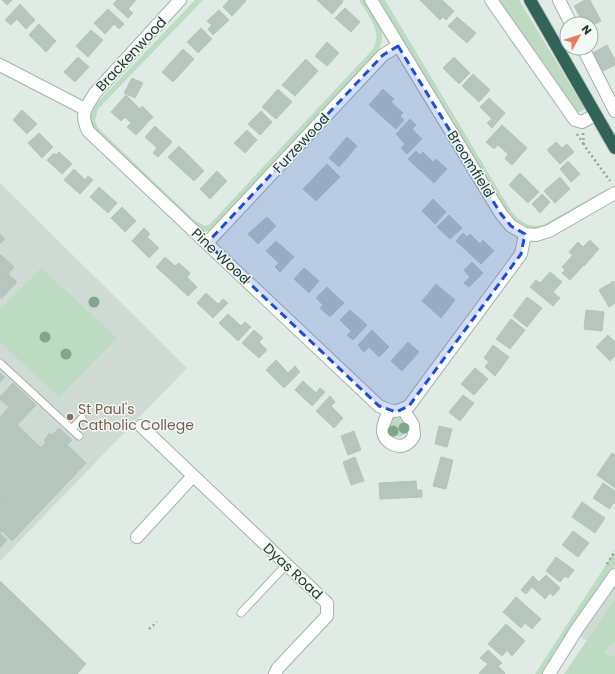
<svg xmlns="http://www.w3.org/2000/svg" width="615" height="674" viewBox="0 0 615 674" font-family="Poppins,sans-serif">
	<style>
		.built { fill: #d0dad5 }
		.green { fill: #bcdbc2 }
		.building { fill: #b7c5bf; stroke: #b4c4bd }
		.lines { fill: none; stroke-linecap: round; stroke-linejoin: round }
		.lane-casing { stroke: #a4b2ad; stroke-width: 9 }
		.street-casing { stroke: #a4b2ad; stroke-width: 14 }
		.secondary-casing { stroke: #a1b6ad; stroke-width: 14 }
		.highway-casing { stroke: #c1c8c6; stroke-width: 14 }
		.path { stroke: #84ac9d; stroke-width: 2.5; stroke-dasharray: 2 3; stroke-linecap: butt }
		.lane { stroke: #fff; stroke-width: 7 }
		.street { stroke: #fff; stroke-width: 12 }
		.secondary { stroke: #fff; stroke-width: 12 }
		.highway { stroke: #316457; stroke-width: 12 }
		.tree { fill: #80a68d }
		.marked { fill: #1d4ed8; fill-opacity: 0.2; stroke: #1d4ed8; stroke-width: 3; stroke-dasharray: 8 5; stroke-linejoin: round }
		.education-dot { fill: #8d6e63; stroke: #f2f8f4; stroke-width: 1.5 }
		.labels { text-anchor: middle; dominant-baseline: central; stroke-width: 3; stroke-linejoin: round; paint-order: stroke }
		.street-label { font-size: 14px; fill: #233a33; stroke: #f2f8f4 }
		.education-label { font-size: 14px; fill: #785e54; stroke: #f2f8f4; text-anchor: start }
	</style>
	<rect width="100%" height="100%" fill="#e1ebe6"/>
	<g class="built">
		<polygon points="0,183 187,368 0,561"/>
		<polygon points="615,577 615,657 577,635"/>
	</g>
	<g class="green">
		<path d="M195 0H203L98 109 95 121 98 128 194 220 205 226 210 224 373 49C383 32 368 15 359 0H365C376 18 390 32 377 52L212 230 202 232 94 131C90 122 89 115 94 106Z"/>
		<path d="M379 0H385L511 211C521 222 528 228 543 225L607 189 609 192C592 201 549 230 532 230 521 230 512 219 505 211Z"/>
		<polygon points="497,0 519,0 585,109 575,114"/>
		<polygon points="41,268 117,338 59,397 0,342 0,310"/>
		<polygon points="396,417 404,419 407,427 405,434 399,437 392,435 388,430 391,418"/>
		<polygon points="615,551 615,566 544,674 535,674"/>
		<polygon points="615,599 615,644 614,642 607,647 605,652 615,657 615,674 564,674"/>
	</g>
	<g class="building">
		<polygon points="2,0 12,0 7,5"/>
		<polygon points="117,0 136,0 128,9 133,13 128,18 113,4"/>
		<polygon points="229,0 245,0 246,1 232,16 223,7"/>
		<polygon points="317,0 342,0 343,2 332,14"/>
		<polygon points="420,0 442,0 454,11 446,20 443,17 440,20"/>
		<polygon points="585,0 590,0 601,21 591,26 591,24 584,24 574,6"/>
		<polygon points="20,4 35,20 26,29 17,19 11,25 5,20"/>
		<polygon points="345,8 360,22 351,32 335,18"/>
		<polygon points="108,9 124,24 119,29 114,24 105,34 94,23"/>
		<polygon points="219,10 229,20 213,35 208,29 212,25 207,21"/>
		<polygon points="457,17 476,33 467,43 448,26"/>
		<polygon points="39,24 56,41 46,52 29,35"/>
		<polygon points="201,28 212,39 198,53 187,42"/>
		<polygon points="91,30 103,40 88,57 76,46"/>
		<polygon points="327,42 339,53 327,66 315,56"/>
		<polygon points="607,45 615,60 615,65 603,71 593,53"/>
		<polygon points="183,49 194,59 173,82 162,72"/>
		<polygon points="78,57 89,67 75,82 64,72"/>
		<polygon points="454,57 470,73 459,84 443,68"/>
		<polygon points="306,59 318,71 295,96 282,85"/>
		<polygon points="473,74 490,90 479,102 462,86"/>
		<polygon points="132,78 143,83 135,98 124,93"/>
		<polygon points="278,89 292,102 276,119 262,107"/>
		<polygon points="383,89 394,99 391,102 403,113 400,116 404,120 396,129 369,105"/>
		<polygon points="126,95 140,109 142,106 153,117 136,135 127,127 131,123 125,117 121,121 111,112"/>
		<polygon points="489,98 505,113 492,128 487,123 492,119 480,107"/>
		<polygon points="22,110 37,124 27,134 13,120"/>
		<polygon points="261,111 272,122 260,135 248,124"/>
		<polygon points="410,119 416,125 412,129 422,139 407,154 401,148 405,144 396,134"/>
		<polygon points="502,125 527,148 512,165 505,159 508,154 498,145 494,149 486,142"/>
		<polygon points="155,126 172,142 158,157 153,153 157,148 145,137"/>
		<polygon points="247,130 257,140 245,153 234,143"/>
		<polygon points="39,133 53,147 42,158 28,143"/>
		<polygon points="347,137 357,146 339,167 329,158"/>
		<polygon points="556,142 562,148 567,144 574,152 560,164 547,150"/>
		<polygon points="179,146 204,171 194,181 168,157"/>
		<polygon points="416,151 420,155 423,152 433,162 436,159 447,169 434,183 408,159"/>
		<polygon points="59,152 72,164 62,174 47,160 54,153 56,155"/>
		<polygon points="568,161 580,174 571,182 560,169"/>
		<polygon points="327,164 340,177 316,201 303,189"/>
		<polygon points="74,169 85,180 88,176 93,180 80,194 64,180"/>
		<polygon points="217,171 227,181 210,199 200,189"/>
		<polygon points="520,173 539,192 528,203 509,185"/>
		<polygon points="560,177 570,189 555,203 544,191"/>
		<polygon points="99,187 117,203 108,213 90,197"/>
		<polygon points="542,194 550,202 540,213 532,204"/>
		<polygon points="433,199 446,212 435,224 422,211"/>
		<polygon points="122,207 136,221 125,232 111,218"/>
		<polygon points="449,215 462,228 450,239 437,227"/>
		<polygon points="267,217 276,226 258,244 248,234"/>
		<polygon points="144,228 150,234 147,237 159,248 149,258 132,241"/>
		<polygon points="463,233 467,237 470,234 480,244 483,240 494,251 481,264 456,241"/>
		<polygon points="0,234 5,239 0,244"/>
		<polygon points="590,240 599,249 584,266 569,252 578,242 583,247"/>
		<polygon points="276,241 294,257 280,272 275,267 279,263 266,251"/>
		<polygon points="0,254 14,267 8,274 17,282 1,299"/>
		<polygon points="572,256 583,266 570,280 562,273 565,270 562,267"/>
		<polygon points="165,257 175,266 179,263 190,273 187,277 197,287 188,296 156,267"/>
		<polygon points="472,262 483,273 469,287 464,283 470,277 464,270"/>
		<polygon points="304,268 319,281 309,293 294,279"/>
		<polygon points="550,272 562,282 553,292 560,298 553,306 530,287 536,280 540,283"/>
		<polygon points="614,281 615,303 609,307 599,290"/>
		<polygon points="436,284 455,300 441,318 422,301"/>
		<polygon points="327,287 344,303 330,317 320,308 323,305 316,298"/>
		<polygon points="206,293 218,304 223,299 228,303 213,318 197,303"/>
		<polygon points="527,297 542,308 527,327 513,316"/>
		<polygon points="350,310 367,325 353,340 347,335 351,331 340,320"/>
		<polygon points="586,310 604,312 602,331 584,329"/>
		<polygon points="228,314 241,326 245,322 251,327 238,341 219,323"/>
		<polygon points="511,319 525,330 510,349 496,339"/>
		<polygon points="254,330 263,338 259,342 267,350 259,358 242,343"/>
		<polygon points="372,330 389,347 379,357 369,347 364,352 358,345"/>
		<polygon points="608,335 615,342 615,356 610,361 596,347"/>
		<polygon points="408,342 419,352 402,371 391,361"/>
		<polygon points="493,345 509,357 495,376 485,367 489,362 484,358"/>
		<polygon points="276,360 288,373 295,366 300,372 284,388 266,370"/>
		<polygon points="475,368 488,379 474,395 461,384"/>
		<polygon points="0,373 5,377 0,382"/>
		<polygon points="303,381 316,393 320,388 325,392 312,406 295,390"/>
		<polygon points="13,383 36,405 17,425 41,448 46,442 44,440 50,433 52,435 59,428 72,440 67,445 86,463 12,541 2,531 0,532 0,498 1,497 0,496 0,417 9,407 0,399 0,397"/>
		<polygon points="463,395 474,403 460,421 449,412"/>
		<polygon points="330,396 335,402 331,406 343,418 334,428 316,411"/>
		<polygon points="439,426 452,429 447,447 435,444"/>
		<polygon points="354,431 361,450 348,455 341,436"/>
		<polygon points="612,453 615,455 615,488 597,475"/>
		<polygon points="355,457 364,481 351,485 343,462"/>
		<polygon points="441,457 453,460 446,489 433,486"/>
		<polygon points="416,481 417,490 422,490 422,497 380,499 379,483"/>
		<polygon points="603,483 615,491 615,504 613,503 610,509 593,498"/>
		<polygon points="582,502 605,518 595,533 572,517"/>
		<polygon points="573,531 589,543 578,557 562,545"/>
		<polygon points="0,533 7,540 0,548"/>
		<polygon points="556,557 574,570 568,578 565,576 560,582 546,571"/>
		<polygon points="546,575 560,588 553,596 550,593 545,599 532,587 526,594 521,590 533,576 539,582"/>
		<polygon points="0,581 86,664 77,674 0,674"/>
		<polygon points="516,597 541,619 532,629 525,623 521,628 503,612"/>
		<polygon points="506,624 525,641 512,656 507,650 502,656 488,644"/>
		<polygon points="488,650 502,663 498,666 505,673 504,674 481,674 479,673 488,664 480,658"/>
	</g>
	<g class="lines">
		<defs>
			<g id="lane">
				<polyline points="0,363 79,436"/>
				<polyline points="72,429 82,418"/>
				<polyline points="241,613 286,565"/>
			</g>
			<g id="street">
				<path d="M180 0 95 93C85 109 80 113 88 131L379 406C392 412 396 413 409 406L521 254 525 234"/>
				<polyline points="371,0 501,214 511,226 525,234 536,235 549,231 615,193"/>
				<polyline points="491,0 575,120 582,122 595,115"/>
				<polyline points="559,0 571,24"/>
				<polyline points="583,48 615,111"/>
				<polyline points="0,65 85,109"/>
				<polyline points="207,243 383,55 398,46"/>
				<path d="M389 411C386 418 382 425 383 432 385 443 399 450 408 443 410 442 413 438 414 435L413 425 403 409"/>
				<polyline points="141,426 327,603 327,616 278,668 275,674"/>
				<polyline points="137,537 193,476"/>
			</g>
			<polyline id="secondary" points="549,674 577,629 615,575"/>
			<polyline id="highway" points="530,0 615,148"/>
		</defs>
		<use href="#lane" class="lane-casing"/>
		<use href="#street" class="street-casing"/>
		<use href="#secondary" class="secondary-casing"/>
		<use href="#highway" class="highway-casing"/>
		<g class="path">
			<polyline points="583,133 584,145 610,181"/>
			<polyline points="577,134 584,145"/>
			<polyline points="607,564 615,551"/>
			<polyline points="149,629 157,622"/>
		</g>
		<use href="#lane" class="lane"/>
		<use href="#street" class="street"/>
		<use href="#secondary" class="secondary"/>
		<use href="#highway" class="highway"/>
	</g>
	<g class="tree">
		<circle cx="94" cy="302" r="5.5"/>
		<circle cx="45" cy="337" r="5.5"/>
		<circle cx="66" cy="354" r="5.5"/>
		<circle cx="404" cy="428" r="5.5"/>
		<circle cx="393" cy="431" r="5.5"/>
	</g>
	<path class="marked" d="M398 46 501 214 511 226 525 234 521 254 409 406 396 412 379 406 207 243 383 55Z"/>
	<circle class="education-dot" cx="70" cy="417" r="4"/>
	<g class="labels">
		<g class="street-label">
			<text transform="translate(131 54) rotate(-47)">Brackenwood</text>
			<text transform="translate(301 143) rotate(-47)">Furzewood</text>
			<text transform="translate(471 164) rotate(58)">Broomfield</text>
			<text transform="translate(221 256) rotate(43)">Pine Wood</text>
			<text transform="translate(293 571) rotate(43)">Dyas Road</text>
		</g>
		<g class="education-label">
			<text x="78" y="409">St Paul's<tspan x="78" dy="16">Catholic College</tspan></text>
		</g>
	</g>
	<g transform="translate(579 36) rotate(51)"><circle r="19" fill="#f2f8f4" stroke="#9faca7"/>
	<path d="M0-3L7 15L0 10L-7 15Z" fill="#e87b62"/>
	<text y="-6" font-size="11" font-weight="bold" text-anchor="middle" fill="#233a33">N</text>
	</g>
</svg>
